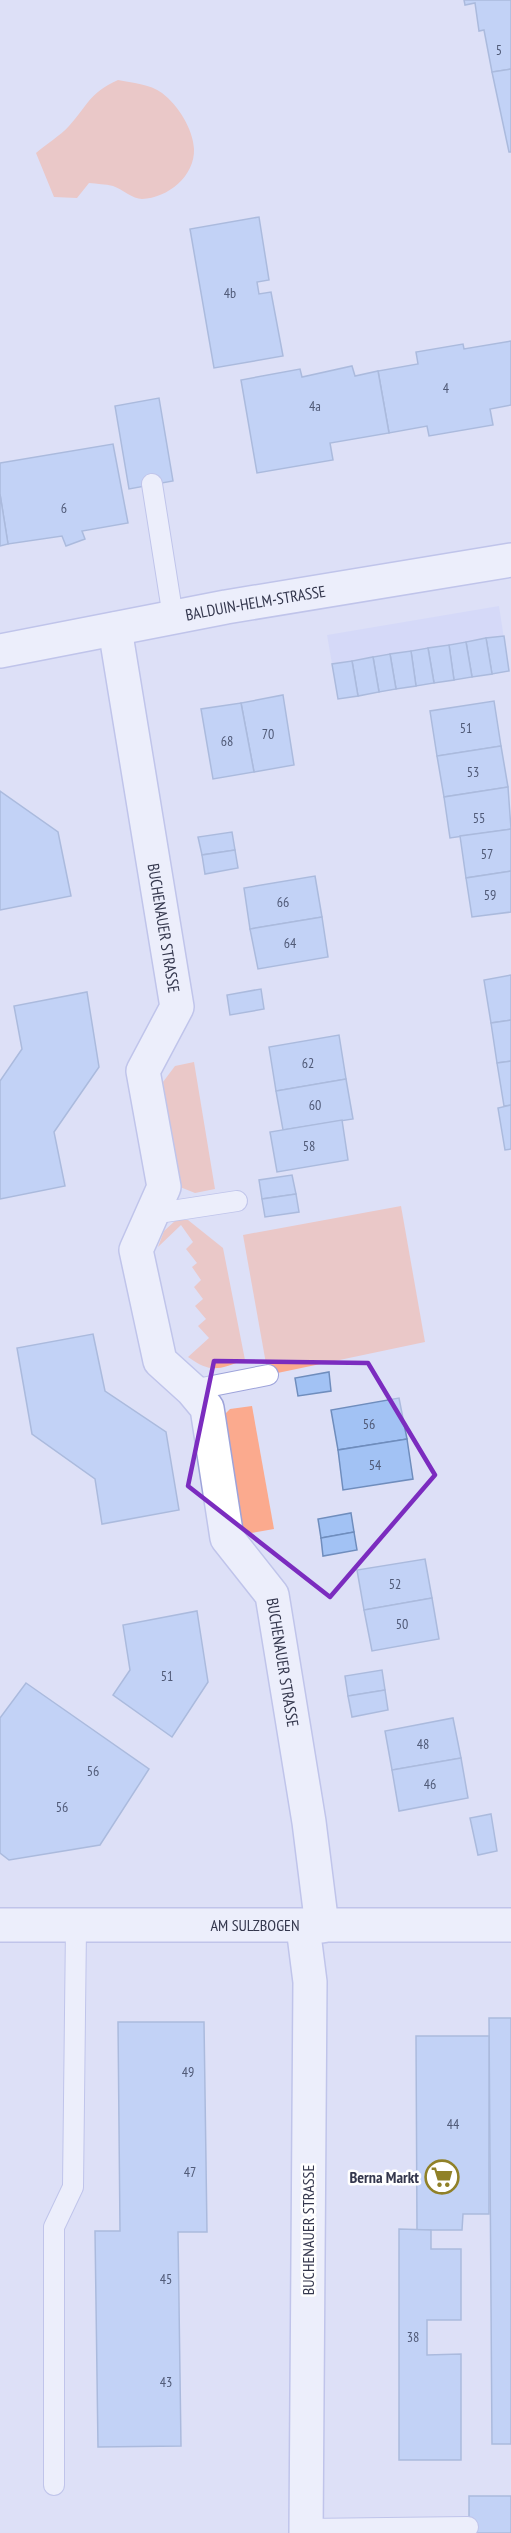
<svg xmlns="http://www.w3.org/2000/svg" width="511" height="2533" viewBox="0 0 511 2533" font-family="'PT Sans Narrow',sans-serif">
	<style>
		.built { fill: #cdd1f8 }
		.green { fill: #fbaa8e }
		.building { fill: #a2c2f4; stroke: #6f8dbd; stroke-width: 1.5 }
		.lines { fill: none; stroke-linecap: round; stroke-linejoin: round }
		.lane-casing { stroke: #9da3da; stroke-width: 22 }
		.street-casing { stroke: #9da3da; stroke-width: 36 }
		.lane { stroke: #fff; stroke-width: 20 }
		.street { stroke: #fff; stroke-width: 33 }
		.marked { fill: none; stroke: #7b2cbf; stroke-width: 4.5; stroke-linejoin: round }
		.labels { text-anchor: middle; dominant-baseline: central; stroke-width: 5; stroke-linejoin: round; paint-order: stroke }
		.number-label { font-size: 14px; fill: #505a77 }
		.street-label { font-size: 16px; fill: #34374d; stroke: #fff }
		.poi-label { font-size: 16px; font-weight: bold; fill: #34374d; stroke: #fff; text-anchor: end }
	</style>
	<rect width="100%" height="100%" fill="#dde0f7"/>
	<polygon class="built" points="499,606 509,671 338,699 327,635"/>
	<g class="green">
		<path d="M118 80C132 83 150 84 162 93 178 105 193 129 194 149 195 176 168 198 142 199 133 199 122 189 113 186 105 184 97 184 89 183L77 198 54 197 36 153C46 144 60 136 69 126 89 104 88 94 118 80Z"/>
		<polygon points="194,1062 215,1189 195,1193 180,1187 163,1082 175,1066"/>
		<polygon points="401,1206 425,1342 268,1375 243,1235"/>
		<path d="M176 1220H188L223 1248 245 1360C218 1369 212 1374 188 1357L209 1338 198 1326 206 1319 195 1306 203 1299 194 1287 201 1280 192 1267 197 1263 186 1249 193 1242 181 1225 158 1247 164 1231Z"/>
		<polygon points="252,1406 274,1529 251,1533 240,1526 222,1417 230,1409"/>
	</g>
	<g class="building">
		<polygon points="464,0 511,0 511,69 492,72 484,30 479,31 475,3 465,5"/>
		<polygon points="511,69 511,152 509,152 492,72"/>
		<polygon points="259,217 269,280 257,282 259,294 271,292 283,356 214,368 190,229"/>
		<polygon points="511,341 511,405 490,409 493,425 429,436 427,426 389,433 378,371 418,364 416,352 463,344 464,349"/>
		<polygon points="352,366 355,376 378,371 389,433 330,443 333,460 257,473 241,380 300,369 302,377"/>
		<polygon points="159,398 173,481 129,489 115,406"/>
		<polygon points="113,444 128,523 82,531 85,539 66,546 62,536 8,544 0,494 0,463"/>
		<polygon points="0,494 8,544 0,546"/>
		<polygon points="504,636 509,671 492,674 486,638"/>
		<polygon points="486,638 492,674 472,677 466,642"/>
		<polygon points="466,642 472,677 454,680 449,645"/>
		<polygon points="449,645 454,680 434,683 428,648"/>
		<polygon points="428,648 434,683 416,686 411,651"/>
		<polygon points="411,651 416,686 396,689 390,654"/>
		<polygon points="390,654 396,689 379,692 373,657"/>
		<polygon points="373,657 379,692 358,696 352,661"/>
		<polygon points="352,661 358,696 338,699 332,664"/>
		<polygon points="283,695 294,765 254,772 241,703"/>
		<polygon points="494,701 501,746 437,756 430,711"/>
		<polygon points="241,703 254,772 213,779 201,709"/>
		<polygon points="501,746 508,787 444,797 437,756"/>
		<polygon points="508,787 511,829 450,838 444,797"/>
		<polygon points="0,791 58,832 71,896 0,910"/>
		<polygon points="511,829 511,871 466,878 460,836"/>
		<polygon points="232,832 235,850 202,855 198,837"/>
		<polygon points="235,850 238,868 205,874 202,855"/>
		<polygon points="511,871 511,912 472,917 466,878"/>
		<polygon points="315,876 322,917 250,929 244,888"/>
		<polygon points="322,917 328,957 258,969 250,929"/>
		<polygon points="511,975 511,1020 491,1023 484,980"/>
		<polygon points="261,989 264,1009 230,1015 227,995"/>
		<polygon points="87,992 99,1067 54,1132 65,1186 0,1199 0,1081 22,1049 14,1006"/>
		<polygon points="511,1020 511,1061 497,1063 491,1023"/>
		<polygon points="339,1035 346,1079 276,1091 269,1047"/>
		<polygon points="511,1061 511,1105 504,1106 497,1063"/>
		<polygon points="346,1079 353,1119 283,1130 276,1091"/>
		<polygon points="511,1105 511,1149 505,1150 498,1108"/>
		<polygon points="342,1120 348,1160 277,1172 270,1132"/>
		<polygon points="292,1175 296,1194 262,1199 259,1180"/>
		<polygon points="296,1194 299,1212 265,1217 262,1199"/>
		<polygon points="93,1334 105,1391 166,1432 179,1510 102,1524 95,1479 32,1434 17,1348"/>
		<polygon points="329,1372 331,1391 298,1396 295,1378"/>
		<polygon points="399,1398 407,1439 338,1450 331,1410"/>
		<polygon points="407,1439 413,1479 343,1490 338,1450"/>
		<polygon points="351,1513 354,1532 321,1538 318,1519"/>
		<polygon points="354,1532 357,1550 323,1556 321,1538"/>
		<polygon points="425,1559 432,1598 364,1610 357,1570"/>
		<polygon points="432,1598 439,1639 372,1651 364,1610"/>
		<polygon points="197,1611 208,1682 172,1737 113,1695 130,1670 123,1625"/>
		<polygon points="382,1670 385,1690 348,1696 345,1676"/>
		<polygon points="26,1683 149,1769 100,1845 9,1860 0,1853 0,1718"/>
		<polygon points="385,1690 388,1710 352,1717 348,1696"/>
		<polygon points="453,1718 461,1758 392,1770 385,1731"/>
		<polygon points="461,1758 468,1798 399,1811 392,1770"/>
		<polygon points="491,1814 497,1851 478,1855 470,1818"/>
		<polygon points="489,2018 511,2018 511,2444 492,2444"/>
		<polygon points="118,2022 204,2022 207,2232 178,2232 181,2446 98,2447 95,2231 120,2231"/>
		<polygon points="416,2036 489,2036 489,2214 463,2214 462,2230 417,2230"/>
		<polygon points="399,2229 431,2230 431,2249 461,2249 461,2320 427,2320 427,2355 461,2354 461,2460 399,2460"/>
		<rect x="469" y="2496" width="42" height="37"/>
	</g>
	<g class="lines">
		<defs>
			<g id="lane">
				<polyline points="152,484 173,617"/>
				<polyline points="152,1214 237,1201"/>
				<polyline points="192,1390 268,1375"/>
				<polyline points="54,2485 54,2227 73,2187 76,1927"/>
				<polyline points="306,2529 468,2527"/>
			</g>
			<g id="street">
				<path id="s1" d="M115 629 177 1007 143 1071 164 1187 136 1250 160 1361 192 1390 207 1408 227 1538 272 1595 309 1822 322 1926"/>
				<path id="s2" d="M0 651 226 607 511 560"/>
				<path id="s3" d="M0 1925H511"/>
				<polyline points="303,1927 310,1982 306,2533"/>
			</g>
		</defs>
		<use href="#lane" class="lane-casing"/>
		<use href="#street" class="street-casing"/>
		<use href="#lane" class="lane"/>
		<use href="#street" class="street"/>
	</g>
	<path d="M0 0H511V2533H0ZM214 1361 368 1363 435 1475 330 1597 188 1486Z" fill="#dde0f7" fill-opacity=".55" fill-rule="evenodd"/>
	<path class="marked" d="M214 1361 368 1363 435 1475 330 1597 188 1486Z"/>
	<defs>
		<symbol id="supermarket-ring" viewBox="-11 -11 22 22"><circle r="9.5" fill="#fff" stroke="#908128" stroke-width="1.5"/><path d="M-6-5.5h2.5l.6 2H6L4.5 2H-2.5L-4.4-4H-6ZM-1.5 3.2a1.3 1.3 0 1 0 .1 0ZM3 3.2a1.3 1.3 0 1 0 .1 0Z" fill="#908128"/></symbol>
	</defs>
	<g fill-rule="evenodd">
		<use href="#supermarket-ring" x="423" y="2158" width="38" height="38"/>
	</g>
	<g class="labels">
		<g class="number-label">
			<text x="499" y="50">5</text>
			<text x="230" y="293">4b</text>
			<text x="446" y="388">4</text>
			<text x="315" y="406">4a</text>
			<text x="64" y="508">6</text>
			<text x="466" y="728">51</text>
			<text x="268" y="734">70</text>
			<text x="227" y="741">68</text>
			<text x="473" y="772">53</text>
			<text x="479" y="818">55</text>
			<text x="487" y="854">57</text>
			<text x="490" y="895">59</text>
			<text x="283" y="902">66</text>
			<text x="290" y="943">64</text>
			<text x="308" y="1063">62</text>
			<text x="315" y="1105">60</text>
			<text x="309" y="1146">58</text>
			<text x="369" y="1424">56</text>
			<text x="375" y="1465">54</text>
			<text x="395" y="1584">52</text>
			<text x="402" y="1624">50</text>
			<text x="167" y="1676">51</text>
			<text x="423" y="1744">48</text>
			<text x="93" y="1771">56</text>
			<text x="430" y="1784">46</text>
			<text x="62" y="1807">56</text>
			<text x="188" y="2072">49</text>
			<text x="453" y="2124">44</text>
			<text x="190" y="2172">47</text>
			<text x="166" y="2279">45</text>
			<text x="413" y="2337">38</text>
			<text x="166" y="2382">43</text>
		</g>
		<g class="street-label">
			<text stroke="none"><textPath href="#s2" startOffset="260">BALDUIN-HELM-STRASSE</textPath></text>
			<text stroke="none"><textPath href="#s1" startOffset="303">BUCHENAUER STRASSE</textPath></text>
			<text stroke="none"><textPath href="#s1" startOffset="1095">BUCHENAUER STRASSE</textPath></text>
			<text stroke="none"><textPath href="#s3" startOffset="255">AM SULZBOGEN</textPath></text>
			<text transform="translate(308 2230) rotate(-90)">BUCHENAUER STRASSE</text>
		</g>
		<g class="poi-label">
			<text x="419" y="2177">Berna Markt</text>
		</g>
	</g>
</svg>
